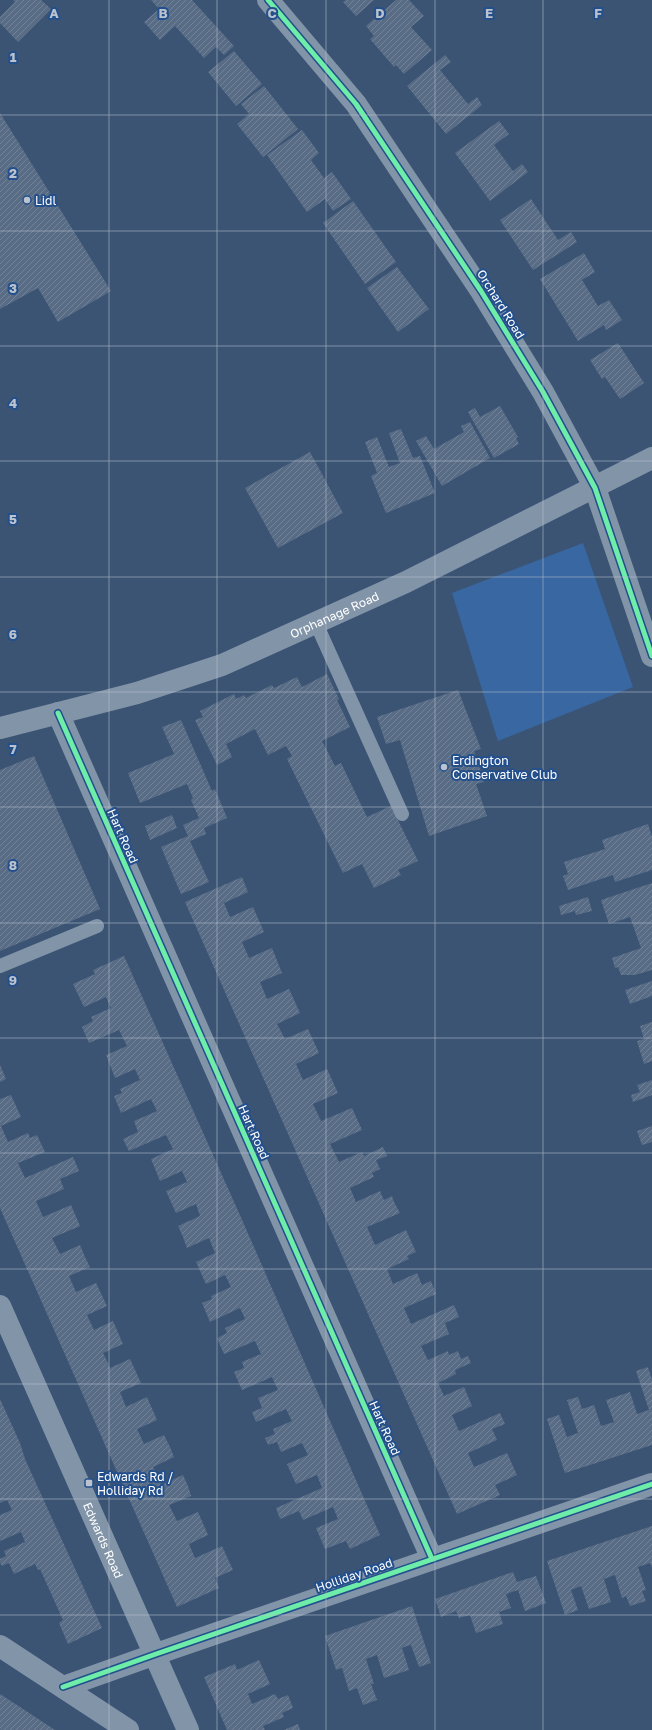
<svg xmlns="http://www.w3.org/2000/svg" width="652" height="1730" viewBox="0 0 652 1730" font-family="'Golos Text',sans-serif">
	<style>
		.grass { fill: #3867a2 }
		.building { fill: url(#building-hatch) }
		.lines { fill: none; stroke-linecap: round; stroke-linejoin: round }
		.service { stroke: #8294a8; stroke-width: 14 }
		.minor { stroke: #8294a8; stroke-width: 22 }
		.cycleway-casing { stroke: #23508c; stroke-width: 8 }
		.cycleway { stroke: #6deda7; stroke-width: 5 }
		.grid { fill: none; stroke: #bac3ce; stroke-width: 1; stroke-opacity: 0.55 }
		.poi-dot { fill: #bac3ce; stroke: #23508c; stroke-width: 1.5 }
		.labels { text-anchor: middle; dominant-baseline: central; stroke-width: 4; stroke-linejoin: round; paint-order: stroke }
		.poi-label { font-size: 12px; fill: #fff; stroke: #23508c; text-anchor: start }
		.street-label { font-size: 12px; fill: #fff; stroke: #23508c }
		.grid-label { font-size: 13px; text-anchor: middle; font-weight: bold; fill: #bac3ce; stroke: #23508c; stroke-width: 4; stroke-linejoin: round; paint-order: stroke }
	</style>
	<defs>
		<pattern id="building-hatch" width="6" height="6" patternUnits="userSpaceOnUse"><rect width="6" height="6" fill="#596c86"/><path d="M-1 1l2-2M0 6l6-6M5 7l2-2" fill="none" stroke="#728298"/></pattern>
	</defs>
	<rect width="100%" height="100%" fill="#3b5474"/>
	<polygon class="grass" points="583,543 633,687 498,741 452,593"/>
	<g class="building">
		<polygon points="13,0 41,0 51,9 18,42 0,23 0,17 15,2"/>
		<polygon points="151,0 192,0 234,46 224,55 216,47 204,58 175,26 160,40 144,22 159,9"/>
		<polygon points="346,0 374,0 356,16 343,2"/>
		<polygon points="396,0 409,0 424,16 411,27 432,50 404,74 396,65 394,67 370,39 374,36 366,26"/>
		<polygon points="234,51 262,84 236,106 208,72"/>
		<polygon points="445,55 451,62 440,70 468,104 477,97 482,105 446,134 407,86"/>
		<polygon points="264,86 298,129 263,157 237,124 249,114 241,104"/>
		<polygon points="0,113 111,291 58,322 38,288 0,309"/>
		<polygon points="499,121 509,134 494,145 513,171 522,164 528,172 490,201 455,153"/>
		<polygon points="302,130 319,153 311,160 324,178 332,172 351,199 333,211 325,199 307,212 267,155"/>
		<polygon points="531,199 558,240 571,232 577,242 533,270 500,220"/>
		<polygon points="353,201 396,262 365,284 323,223"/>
		<polygon points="584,253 595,272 582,280 598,306 609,300 622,320 606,330 604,325 578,341 540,279"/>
		<polygon points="397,267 429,309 398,332 367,288"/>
		<polygon points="618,343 644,383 620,399 605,377 602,379 590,360"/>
		<polygon points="500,406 518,437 516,438 519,444 494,458 468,412 475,408 480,417"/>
		<polygon points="470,422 490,458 442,486 416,441 426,436 434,449 464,432 461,426"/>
		<polygon points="401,429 413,458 420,456 435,493 386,513 371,476 377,473 365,442 377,437 389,467 400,463 389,433"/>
		<polygon points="310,452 343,513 278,548 245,488"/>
		<polygon points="327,674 339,699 337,700 350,727 322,741 335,766 341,763 367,817 391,806 418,861 398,870 401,875 374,888 362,864 343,873 287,759 292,756 286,746 268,755 255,729 226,744 232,757 217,765 195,720 203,717 200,711 234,694 236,699 244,695 246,698 272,685 274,688 297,677 302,687"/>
		<polygon points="458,690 481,749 474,751 484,782 476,784 487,816 429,836 400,740 386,744 377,717"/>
		<polygon points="181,720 212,791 215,789 227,818 204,828 206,834 190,841 209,882 181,894 161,847 188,836 183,825 199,818 191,800 193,798 187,784 140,803 128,773 174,754 162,727"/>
		<polygon points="34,756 100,909 0,951 0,770"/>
		<polygon points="172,815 177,828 150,840 145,826"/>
		<polygon points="648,824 652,837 652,870 615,882 613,875 568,890 563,876 568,874 564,862 605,849 602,840"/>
		<polygon points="242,877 248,892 224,903 230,917 253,907 264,932 242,942 249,958 272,948 282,973 260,982 267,999 289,989 300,1013 277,1024 285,1039 308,1029 319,1053 296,1064 303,1080 327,1069 338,1093 313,1104 321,1121 352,1108 362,1130 330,1144 339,1162 362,1152 364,1156 383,1147 387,1156 376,1160 380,1169 372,1173 374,1177 350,1188 356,1202 380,1191 384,1200 392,1196 394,1202 400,1213 367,1227 375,1245 406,1230 416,1252 407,1256 409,1259 387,1269 393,1284 417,1273 422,1285 431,1281 436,1294 404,1308 411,1324 454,1305 459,1317 445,1323 449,1334 421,1346 428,1360 448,1351 449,1355 458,1351 461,1359 468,1356 471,1363 455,1370 456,1374 438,1383 444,1396 464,1387 472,1406 452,1415 459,1431 500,1413 505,1424 492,1429 497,1440 468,1453 474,1467 507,1453 517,1475 495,1485 500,1495 457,1514 185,902"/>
		<polygon points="652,883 652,970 635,975 621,975 618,967 615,968 612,958 641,948 630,917 609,924 601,900"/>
		<polygon points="588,897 592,911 576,915 575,911 561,915 559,906"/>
		<polygon points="124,956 239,1213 380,1535 350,1549 346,1541 325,1549 316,1528 338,1519 333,1507 303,1520 299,1511 280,1519 276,1508 322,1488 317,1475 296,1484 287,1464 308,1455 302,1443 281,1452 277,1442 268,1445 265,1438 275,1434 273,1429 292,1421 286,1409 256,1422 252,1412 262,1408 258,1398 278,1390 272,1377 242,1390 234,1372 244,1368 242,1362 261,1354 255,1341 224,1354 220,1345 217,1338 227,1333 225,1328 245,1319 240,1308 210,1322 202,1303 212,1299 211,1296 231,1287 225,1275 206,1284 196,1262 215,1253 209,1238 187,1248 183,1237 178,1226 200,1216 196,1204 176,1213 166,1191 187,1182 182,1171 160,1181 151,1159 173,1149 166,1135 129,1151 123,1139 138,1132 134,1121 157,1111 151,1099 121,1113 114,1096 122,1093 120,1089 140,1080 135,1069 115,1078 106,1055 127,1046 119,1030 89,1043 82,1027 93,1021 91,1017 111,1008 106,997 84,1007 73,984 95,974 93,970"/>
		<polygon points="652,981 652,996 630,1004 625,990"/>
		<polygon points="652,1022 652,1061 644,1064 637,1041 644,1039 640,1026"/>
		<polygon points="0,1065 6,1079 0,1082"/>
		<polygon points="652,1080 652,1095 633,1102 631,1095 640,1092 637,1085"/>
		<polygon points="11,1095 21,1117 1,1126 8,1142 28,1133 30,1138 37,1135 45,1152 18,1163 25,1178 73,1157 79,1171 60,1179 64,1189 36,1201 43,1217 71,1205 80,1226 52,1238 60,1254 80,1245 85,1257 90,1267 69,1276 76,1292 96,1283 107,1306 87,1315 94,1330 113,1321 123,1344 103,1353 107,1361 110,1368 130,1359 141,1383 120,1392 126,1407 147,1397 157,1420 137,1429 144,1444 164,1435 170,1447 174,1457 153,1467 161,1485 183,1475 188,1486 191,1496 169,1505 177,1521 198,1512 208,1535 189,1544 195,1558 222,1546 233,1570 215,1578 219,1588 177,1607 0,1208 0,1099"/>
		<polygon points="652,1126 652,1142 642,1145 637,1131"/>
		<polygon points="648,1367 652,1380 652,1445 565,1473 547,1419 559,1415 567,1437 578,1433 567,1400 578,1397 582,1409 594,1405 601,1426 614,1422 606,1400 630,1392 637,1414 649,1410 636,1371"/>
		<polygon points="0,1399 20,1443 25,1459 102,1628 68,1644 59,1623 63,1620 40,1569 38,1570 35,1564 14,1574 9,1563 2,1566 0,1563 0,1559 6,1556 4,1551 25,1542 21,1532 0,1541 0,1515 12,1510 7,1500 0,1503"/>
		<polygon points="652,1526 652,1567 650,1563 638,1567 646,1590 642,1591 646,1601 630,1606 626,1596 622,1598 615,1575 604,1579 611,1602 589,1609 581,1586 571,1590 578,1610 565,1615 547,1561"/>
		<polygon points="513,1572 517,1582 536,1576 546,1603 525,1611 518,1590 506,1594 511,1608 499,1612 503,1624 476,1633 470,1615 459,1618 456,1611 441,1617 435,1599"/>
		<polygon points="412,1606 431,1663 419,1667 411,1645 407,1646 402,1648 409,1670 384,1678 377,1655 366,1659 374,1684 371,1684 377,1700 363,1705 357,1688 349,1691 342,1668 336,1670 325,1636"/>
		<polygon points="259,1660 270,1684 248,1694 252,1704 275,1694 278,1699 288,1695 293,1708 282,1713 284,1717 263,1726 265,1730 227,1730 204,1677 235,1664 237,1670"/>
		<polygon points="0,1694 17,1705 55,1730 0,1730"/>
		<polygon points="298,1724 300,1730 284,1730"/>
	</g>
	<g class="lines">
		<g class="service">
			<polyline points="316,623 402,814"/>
			<polyline points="0,966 97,926"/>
		</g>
		<g class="minor">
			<polyline points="268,0 356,104 481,291 543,392 595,488 652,656"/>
			<polyline points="58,713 432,1559"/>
			<path id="s1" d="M0 728 137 693 222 665 406 582 652 458"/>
			<path id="s2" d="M0 1306 188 1730"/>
			<polyline points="0,1646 128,1730"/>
			<polyline points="63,1687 156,1654 652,1484"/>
		</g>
		<defs>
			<g id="cycleway">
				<polyline points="268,0 356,104 481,291 543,392 595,488 652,656"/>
				<polyline points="58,713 432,1559"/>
				<polyline points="63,1687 156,1654 652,1484"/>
			</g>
		</defs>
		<use href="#cycleway" class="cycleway-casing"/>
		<use href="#cycleway" class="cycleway"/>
	</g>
	<path class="grid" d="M109 0V1730M217 0V1730M326 0V1730M435 0V1730M543 0V1730M0 115H652M0 231H652M0 346H652M0 461H652M0 577H652M0 692H652M0 807H652M0 923H652M0 1038H652M0 1153H652M0 1269H652M0 1384H652M0 1499H652M0 1615H652"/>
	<g class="poi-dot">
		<circle cx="27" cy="200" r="4"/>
		<circle cx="444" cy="767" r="4"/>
		<rect x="85" y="1479" width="8" height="8" rx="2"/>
	</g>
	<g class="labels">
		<g class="poi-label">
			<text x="35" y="200">Lidl</text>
			<text x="452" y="760">Erdington<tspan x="452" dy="14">Conservative Club</tspan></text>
			<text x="97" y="1476">Edwards Rd /<tspan x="97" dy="14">Holliday Rd</tspan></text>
		</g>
		<g class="street-label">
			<text transform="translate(501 304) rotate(58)">Orchard Road</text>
			<text stroke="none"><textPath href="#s1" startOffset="354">Orphanage Road</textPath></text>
			<text transform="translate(123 836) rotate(66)">Hart Road</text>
			<text transform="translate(254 1132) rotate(66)">Hart Road</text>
			<text transform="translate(385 1428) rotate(66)">Hart Road</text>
			<text stroke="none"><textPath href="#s2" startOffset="256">Edwards Road</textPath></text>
			<text transform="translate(354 1575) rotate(-19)">Holliday Road</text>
		</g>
	</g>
	<g class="grid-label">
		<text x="54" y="18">A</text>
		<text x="163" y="18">B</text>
		<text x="272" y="18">C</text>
		<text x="380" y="18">D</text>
		<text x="489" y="18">E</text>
		<text x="598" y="18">F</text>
		<text x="13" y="62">1</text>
		<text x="13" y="178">2</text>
		<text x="13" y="293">3</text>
		<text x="13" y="408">4</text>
		<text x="13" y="524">5</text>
		<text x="13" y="639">6</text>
		<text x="13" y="754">7</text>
		<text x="13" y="870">8</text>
		<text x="13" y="985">9</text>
	</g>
</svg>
